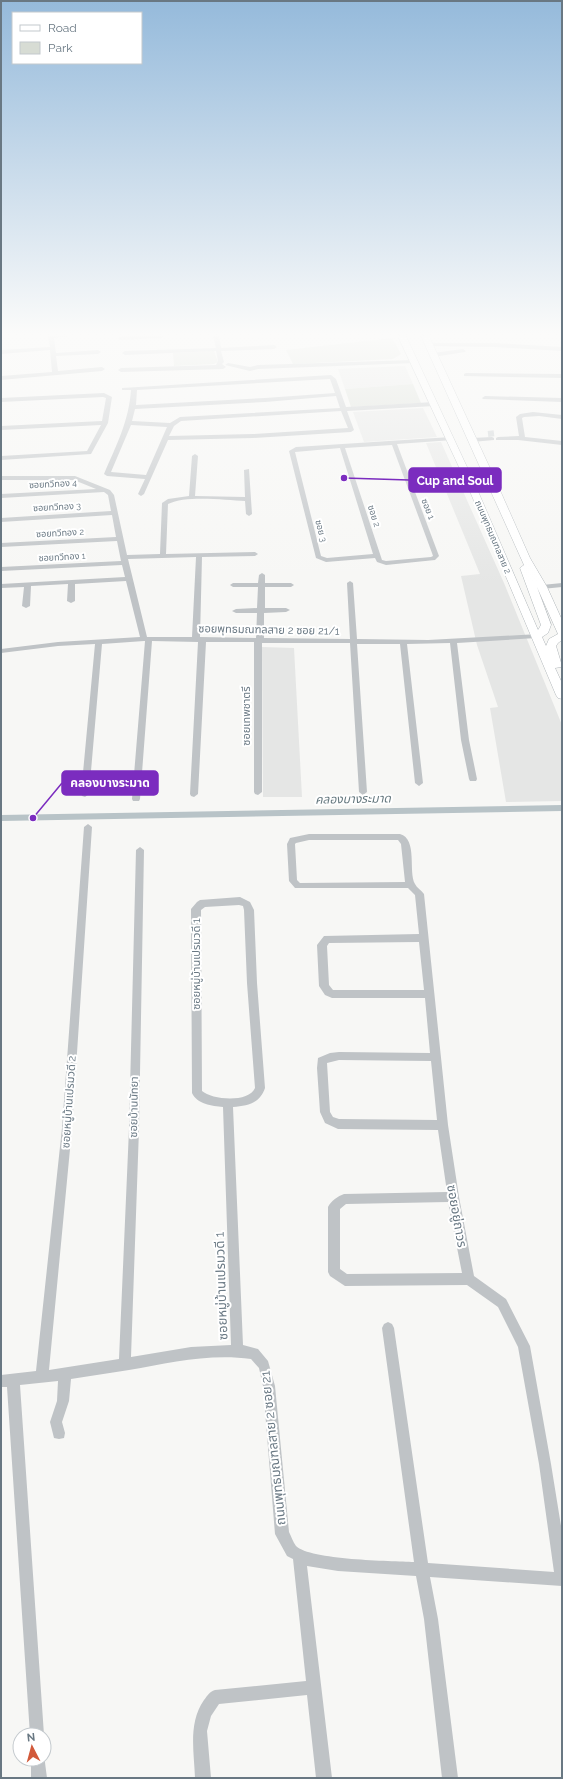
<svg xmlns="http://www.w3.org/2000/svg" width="563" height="1779" viewBox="0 0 563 1779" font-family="Raleway,'Noto Sans Thai',sans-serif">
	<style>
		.built { fill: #e5e6e5 }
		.green { fill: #d7dcd4 }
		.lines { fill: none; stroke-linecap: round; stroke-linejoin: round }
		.canal { fill: #b8c3c7; fill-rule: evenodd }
		.street-tunnel { stroke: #ccd1d3; stroke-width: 6; stroke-dasharray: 6 3; stroke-linecap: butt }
		.secondary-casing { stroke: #b1b7bb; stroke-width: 1 }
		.street { fill: #bfc3c6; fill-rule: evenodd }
		.secondary { fill: #fff; fill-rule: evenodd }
		.labels { text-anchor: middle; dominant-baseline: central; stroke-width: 4; stroke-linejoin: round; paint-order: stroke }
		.far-street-label { font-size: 9px; fill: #697883; stroke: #fff }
		.street-label { font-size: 11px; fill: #697883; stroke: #fff }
		.water-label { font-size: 12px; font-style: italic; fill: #65787f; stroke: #fff }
		.near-street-label { font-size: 13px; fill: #697883; stroke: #fff }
		.leader { fill: none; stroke: #7b2cbf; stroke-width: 1.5 }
		.callout-dot { fill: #7b2cbf; stroke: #fff; stroke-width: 1.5 }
		.callout { fill: #7b2cbf; stroke: #7b2cbf; stroke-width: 1.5 }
		.callout-label { font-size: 12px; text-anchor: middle; font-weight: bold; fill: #fff }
	</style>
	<rect width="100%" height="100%" fill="#f7f7f5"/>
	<g class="built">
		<polygon points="405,366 413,384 345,389 338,369"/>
		<polygon points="423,408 437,437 364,442 353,412"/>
		<polygon points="441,442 504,583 562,725 562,801 506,802 490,708 498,707 477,645 461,576 480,574 426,443"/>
		<polygon points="262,647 294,648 302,797 263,797"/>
	</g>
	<g class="green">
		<polygon points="392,338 401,354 393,359 293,364 286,350"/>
		<polygon points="214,351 218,362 214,364 174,366 173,353"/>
		<polygon points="413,384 421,403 351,407 345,389"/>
	</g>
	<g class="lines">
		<polygon class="canal" points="562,805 562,811 1,821 1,815"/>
		<polyline class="street-tunnel" points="488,434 496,433"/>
		<defs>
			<path id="secondary" d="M398 336H406L474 482 538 630 541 625 520 568 524 565 421 336H429L495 479 530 558 547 587 562 620V640L558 643 556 646 562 666 561 667 555 668 562 683V699L558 698 556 695 466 482ZM537 587 558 634 549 639 546 646 542 637 548 633 551 625Z"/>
		</defs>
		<use href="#secondary" class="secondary-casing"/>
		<g class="street">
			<polygon points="48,336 68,336 54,338 56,353 98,350 101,352 98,354 56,356 58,371 102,367 105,369 102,371 1,380 1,376 52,372 50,350 1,354 1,350 50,347"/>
			<polygon points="124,336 164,336 162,338 120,340 117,338"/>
			<polygon points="213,336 219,336 221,348 274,345 277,347 274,349 221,351 224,362 222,364 226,367 223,369 121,372 118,370 121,368 216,365 218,361 216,351 125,355 122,353 125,351 216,348"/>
			<polygon points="429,343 495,343 562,347 562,351 495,347 427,346 427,344"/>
			<polygon points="463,349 466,351 465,352 433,357 430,355 433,353"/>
			<polygon points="413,360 416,362 415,363 258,369 250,371 225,365 228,363 250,367 258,365"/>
			<polygon points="466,373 562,374 562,378 464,376 464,374"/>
			<path d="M331 375 336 379 346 407 434 402 437 404 434 406 347 411 354 430 351 432 253 438 168 440 144 494 141 496 138 494 145 479 107 476 104 474C116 446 129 421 131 390H122V388ZM330 379 335 393 265 398 136 405 137 390ZM336 396 340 408 180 417 170 423 132 421 135 409 265 402ZM341 411 348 428 253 434 169 436 174 426 181 421ZM131 425 167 427 146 475 111 472Z"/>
			<polygon points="104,393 112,397 108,423 91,454 1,460 1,456 87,451 101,425 1,430 1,426 102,421 106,398 103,397 1,402 1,398"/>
			<polygon points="485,396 562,398 562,402 483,399 482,398"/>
			<polygon points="533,412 562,415 562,419 539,416 524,417 522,418 525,437 562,441 562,445 518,440 496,440 496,438 498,437 519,436 516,417 520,414"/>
			<path d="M451 437 453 438V440L397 444 439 556 435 560 386 565 377 562 375 558 326 562 316 558 289 451 296 447ZM392 445 432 553 433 556 431 557 386 561 382 560 345 448ZM340 448 373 554 327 558 321 556 295 452Z"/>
			<polygon points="492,437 494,438 494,440 472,442 469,440 472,438"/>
			<path d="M195 454 198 456 195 496 245 497 244 470 249 469 252 514 249 516 246 514 245 501C225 500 186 495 168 504L166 554 255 552 258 554 255 556 202 557 200 637 256 638 257 613H236L232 611 236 609 257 608 258 587H233L230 585 233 583H258L259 575 262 573 265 575V583H291L294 585 291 587H265V608H286L290 610 286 612 264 613V638L350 639 347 583 350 581 353 583 357 639 428 640 539 634 540 636 536 638 457 643 469 740 477 779 476 781H470L469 779 461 740 450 643 407 644 423 783 419 786 415 783 400 644H357L367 792 363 795 359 792 350 643H262V792L258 795 255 794 254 792V642H206L198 794 194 797 191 796 190 794 198 642 152 641 140 799 139 801H133L132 799 145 641H144L102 644 89 794 85 797 82 796 81 794 95 644 58 646 1 653V649L58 642 140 637 126 581 75 584V601L71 603 67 601 68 584 31 586 30 606 26 608 22 606 24 587 1 588V584L125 577 122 565 1 571V567L121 561 117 541 1 547V543L116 537 112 515 1 522V518L111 511 108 495 104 492 1 498V494L96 489 74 480H1V476H75L110 490 114 495 127 555 160 554 162 503 168 499 189 496 192 456ZM196 557 192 637H147L128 559Z"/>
			<polygon points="562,583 562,587 542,589 539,587 542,585"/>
			<path d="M88 824 92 827 72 1128 49 1370 119 1359 129 1129 136 850 140 847 144 850 139 1129 131 1357 191 1347 231 1345 223 1107C212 1106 197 1104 192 1093L191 909 197 902 200 900 240 897 250 902 254 910 257 983 265 1088C260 1103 248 1106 233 1107L243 1345 258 1349 268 1361 275 1386 289 1532C291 1536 293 1542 296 1546 310 1560 391 1561 414 1562L382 1328 384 1324 388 1322 392 1324 394 1328 428 1563 554 1572 539 1464 518 1347 498 1307 467 1285 345 1286 330 1276 328 1272V1207C331 1201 338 1196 344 1194L447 1192 438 1130 338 1129 325 1123 320 1112 317 1068 318 1058 330 1053 339 1052 430 1053 425 998H332L325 995 319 986 317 945 324 936 419 934 415 895 408 888H295L289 881 287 844 290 838 309 834H400C418 839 408 872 415 884 417 888 421 890 424 894L448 1125 459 1197 474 1276 506 1299 530 1346 551 1464 562 1532V1586L430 1577 438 1619 458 1778H442L424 1619 416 1576 338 1571 307 1566 332 1778H316L307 1695 219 1704 211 1716 207 1731 211 1778H195C194 1751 188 1723 204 1700 208 1695 209 1692 215 1690L306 1681 293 1559 287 1556 275 1534 263 1386 259 1368 251 1359C210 1353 169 1363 129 1370 110 1373 90 1376 71 1379L69 1401 62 1422 65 1433 64 1438 59 1439 54 1438 50 1422 57 1401 58 1381 20 1385 44 1735H30L7 1387H1V1375L36 1371 62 1128 84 827ZM309 840H398L401 844 405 882 300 883 297 880 295 844 296 843ZM239 905 243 906 244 910 247 983 255 1088C249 1103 212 1100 202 1091L201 910 205 907ZM419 942 424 990H333L329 985 327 946 329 943ZM339 1060 431 1061 437 1120 339 1119 333 1117 330 1112 327 1063ZM448 1202 462 1273 347 1274 340 1269V1209L346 1204Z"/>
			<polygon points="44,1755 47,1778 31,1778 31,1759 44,1759"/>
		</g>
		<use href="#secondary" class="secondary"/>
	</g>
	<linearGradient id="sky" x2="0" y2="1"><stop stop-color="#95badb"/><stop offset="0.57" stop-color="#fbfbfa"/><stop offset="1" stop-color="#fbfbfa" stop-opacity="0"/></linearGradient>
	<rect width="563" height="585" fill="url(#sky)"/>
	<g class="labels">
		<g class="far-street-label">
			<text transform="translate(53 484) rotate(-3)">ซอยทวีทอง 4</text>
			<text transform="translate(57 507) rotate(-3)">ซอยทวีทอง 3</text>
			<text transform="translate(428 509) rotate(69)">ซอย 1</text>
			<text transform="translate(374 516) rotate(72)">ซอย 2</text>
			<text transform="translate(321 531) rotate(76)">ซอย 3</text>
			<text transform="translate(60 533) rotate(-3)">ซอยทวีทอง 2</text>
			<text transform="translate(493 537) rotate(67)">ถนนพุทธมณฑลสาย 2</text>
			<text transform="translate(62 557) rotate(-3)">ซอยทวีทอง 1</text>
		</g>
		<g class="street-label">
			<text transform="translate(269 630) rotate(1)">ซอยพุทธมณฑลสาย 2 ซอย 21/1</text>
			<text transform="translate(246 716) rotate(-90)">ซอยเทพชาตรี</text>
			<text transform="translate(196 964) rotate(-90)">ซอยหมู่บ้านเปรมวดี 1</text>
			<text transform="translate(69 1102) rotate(-86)">ซอยหมู่บ้านเปรมวดี 2</text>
			<text transform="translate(134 1107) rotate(-89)">ซอยบ้านนัทยา</text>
		</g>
		<g class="water-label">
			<text transform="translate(353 799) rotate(-1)">คลองบางระมาด</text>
		</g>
		<g class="near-street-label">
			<text transform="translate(457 1216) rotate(80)">ซอยอยู่ถาวร</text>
			<text transform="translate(221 1286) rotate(-92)">ซอยหมู่บ้านเปรมวดี 1</text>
			<text transform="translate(273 1448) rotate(-96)">ถนนพุทธมณฑลสาย 2 ซอย 21</text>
		</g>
	</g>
	<path class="leader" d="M344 478L409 480M33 818L62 783"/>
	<g class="callout-dot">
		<circle cx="344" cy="478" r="4"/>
		<circle cx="33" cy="818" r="4"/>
	</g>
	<g class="callout">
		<rect x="409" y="468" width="92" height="24" rx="4"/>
		<rect x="62" y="771" width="96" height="24" rx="4"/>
	</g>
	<g class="callout-label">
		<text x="455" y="485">Cup and Soul</text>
		<text x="110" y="787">คลองบางระมาด</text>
	</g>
	<rect width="563" height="1779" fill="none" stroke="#697883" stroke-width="4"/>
	<rect x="12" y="12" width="130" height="52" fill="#ffffff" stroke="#c3c9cd"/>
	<rect x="20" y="25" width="20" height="6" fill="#ffffff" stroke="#c3c9cd"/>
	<text x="48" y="32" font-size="12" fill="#697883">Road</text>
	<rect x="20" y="42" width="20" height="12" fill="#d7dcd4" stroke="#c3c9cd"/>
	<text x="48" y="52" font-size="12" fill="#697883">Park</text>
	<g transform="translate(32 1747) rotate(354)"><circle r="19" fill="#ffffff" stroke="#c3c9cd"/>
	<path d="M0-3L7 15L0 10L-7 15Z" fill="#d2593a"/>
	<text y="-6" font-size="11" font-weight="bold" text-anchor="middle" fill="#697883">N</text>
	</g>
</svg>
